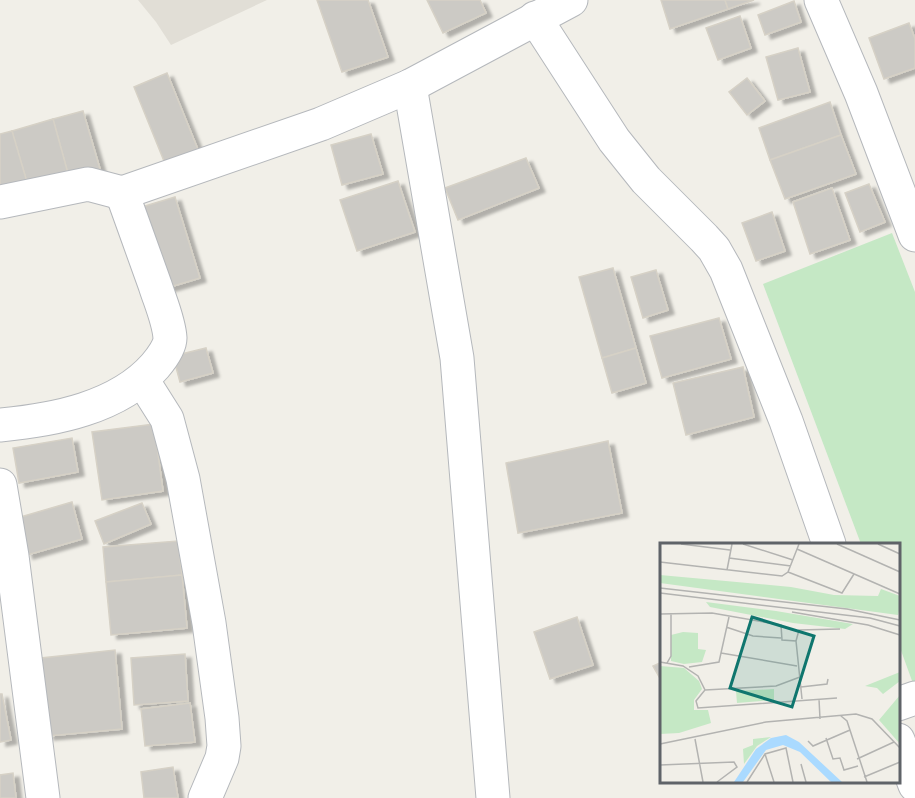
<svg xmlns="http://www.w3.org/2000/svg" width="915" height="798" viewBox="0 0 915 798" font-family="Mulish,sans-serif">
	<style>
		.education { fill: #e1ded6 }
		.green { fill: #c5e8c5 }
		.building { fill: #cccac5; stroke: #d6d1c6; stroke-width: 1.5; filter: url(#shadow) }
		.lines { fill: none; stroke-linecap: round; stroke-linejoin: round }
		.minor-casing { stroke: #b5b8bc; stroke-width: 35 }
		.minor { stroke: #fff; stroke-width: 33 }
		.inset-road { fill: none; stroke: #b3b3b1; stroke-width: 1.5 }
		.view { fill: #0f766e; fill-opacity: 0.15; stroke: #0f766e; stroke-width: 3 }
		.inset-edge { fill: none; stroke: #5f6368; stroke-width: 3 }
	</style>
	<defs>
		<filter id="shadow"><feDropShadow dx="6" dy="4" stdDeviation="1.5" flood-color="#0004"/></filter>
	</defs>
	<rect width="100%" height="100%" fill="#f1efe8"/>
	<polygon class="education" points="138,0 267,0 171,45 156,22"/>
	<polygon class="green" points="892,233 915,292 915,689 899,645 898,544 861,544 763,284"/>
	<g class="building">
		<polygon points="317,0 368,0 388,57 342,72"/>
		<polygon points="427,0 480,0 486,13 443,33"/>
		<polygon points="661,0 725,0 728,9 670,29"/>
		<polygon points="725,0 754,0 728,9"/>
		<polygon points="794,1 801,22 765,35 758,15"/>
		<polygon points="740,16 751,48 718,60 706,28"/>
		<polygon points="909,23 915,39 915,68 884,79 869,38"/>
		<polygon points="798,48 810,92 778,100 766,57"/>
		<polygon points="167,73 201,157 168,171 134,87"/>
		<polygon points="747,78 765,101 747,115 729,92"/>
		<polygon points="830,102 841,135 770,160 759,128"/>
		<polygon points="83,111 100,169 69,177 53,119"/>
		<polygon points="53,119 69,177 29,189 12,131"/>
		<polygon points="12,131 29,189 0,197 0,134"/>
		<polygon points="371,134 383,174 342,185 331,145"/>
		<polygon points="841,135 856,174 785,199 770,160"/>
		<polygon points="526,158 539,188 458,220 445,188"/>
		<polygon points="398,181 415,232 357,251 340,200"/>
		<polygon points="869,184 885,222 860,232 845,193"/>
		<polygon points="832,188 850,240 810,254 793,202"/>
		<polygon points="175,197 200,278 160,290 135,209"/>
		<polygon points="772,212 785,251 756,261 742,223"/>
		<polygon points="613,268 636,348 602,358 579,277"/>
		<polygon points="656,270 668,310 643,318 631,277"/>
		<polygon points="719,318 731,359 662,378 650,336"/>
		<polygon points="206,348 213,373 180,382 173,356"/>
		<polygon points="636,348 646,383 612,393 602,358"/>
		<polygon points="743,367 754,417 686,435 673,383"/>
		<polygon points="154,424 163,491 102,500 92,432"/>
		<polygon points="72,438 78,472 19,483 13,448"/>
		<polygon points="608,441 622,513 518,533 506,463"/>
		<polygon points="72,502 82,539 27,555 17,518"/>
		<polygon points="142,503 151,524 104,544 95,521"/>
		<polygon points="178,541 182,575 106,582 103,547"/>
		<polygon points="182,575 187,628 111,635 106,582"/>
		<polygon points="577,617 593,665 550,679 534,632"/>
		<polygon points="115,650 122,729 48,736 41,658"/>
		<polygon points="185,654 188,701 134,705 131,658"/>
		<polygon points="662,662 662,682 653,666"/>
		<polygon points="0,694 2,694 11,740 0,742"/>
		<polygon points="190,703 195,742 145,746 141,709"/>
		<polygon points="173,767 178,798 144,798 141,772"/>
		<polygon points="13,773 16,798 0,798 0,775"/>
	</g>
	<g class="lines">
		<defs>
			<g id="minor">
				<polyline points="821,0 861,93 915,235"/>
				<polyline points="535,18 614,140 646,180 704,238 714,249 726,270 786,421 829,544"/>
				<polyline points="410,86 457,358 493,798"/>
				<polyline points="0,202 88,184 122,193"/>
				<polyline points="143,381 167,419 183,479 209,623 222,718 224,746 222,758 205,798"/>
				<path d="M0 425C54 420 118 408 155 366 161 359 170 347 170 338 169 321 160 301 155 285 144 254 133 224 122 193L321 124 410 86 571 0"/>
				<polyline points="0,485 12,556 43,798"/>
				<polyline points="898,704 915,698"/>
				<polyline points="898,740 915,785"/>
			</g>
		</defs>
		<use href="#minor" class="minor-casing"/>
		<use href="#minor" class="minor"/>
	</g>
	<g transform="translate(660 543)">
		<rect width="240" height="240" fill="#f1efe8"/>
		<path d="M0 32 131 44 174 52 218 53 221 46 240 53V64L238 72 0 40ZM46 59 116 68 193 81 185 86 133 80 50 64ZM23 89 38 90V106L46 107 42 119 24 121 11 118V92ZM0 123 24 125 39 138 42 146 34 157V167H48L51 180 19 190 0 191ZM240 129V138L223 151 217 145 205 143ZM114 146V157L77 160 76 148ZM240 152V201L219 177ZM111 194 97 203 84 221 83 206 93 202V196Z" fill="#c5e8c5"/>
		<path d="M126 192 139 199 182 239H171L140 209 123 202 106 207 83 239H74L96 206 111 195Z" fill="#aadaff"/>
		<path class="inset-road" d="M21 1 70 7M83 1 133 17M177 1 240 29M218 1 240 11M137 6 240 51M69 15 131 23M0 19 122 33 128 29 139 1M67 27 72 1M128 29 182 50 194 31M0 45 187 66 240 77M0 50 210 75 240 83M132 69 208 82 240 92M0 71 52 70 121 82 122 97 136 98 142 156M66 84 93 93 121 95M136 98 139 87 180 86M61 110 137 123M0 119 23 123 38 133 45 147 36 158 38 165 177 155M7 120 11 113V70M29 124 59 119 69 74M141 144 167 141 168 136M45 147 116 143 140 134M159 156 160 176M181 173 187 178 207 239M166 195 173 216 180 215 184 227 198 223M35 196 43 239M148 198 153 203 190 187M0 201 106 179 196 171 212 176 240 205M105 211 114 239M197 216 234 199M141 221 146 239M0 222 74 219 77 224 57 239M204 234 240 219M87 239 105 211 126 205 133 239"/>
		<path class="view" d="M92 74 154 93 132 164 70 145Z"/>
		<rect width="240" height="240" class="inset-edge"/>
	</g>
</svg>
